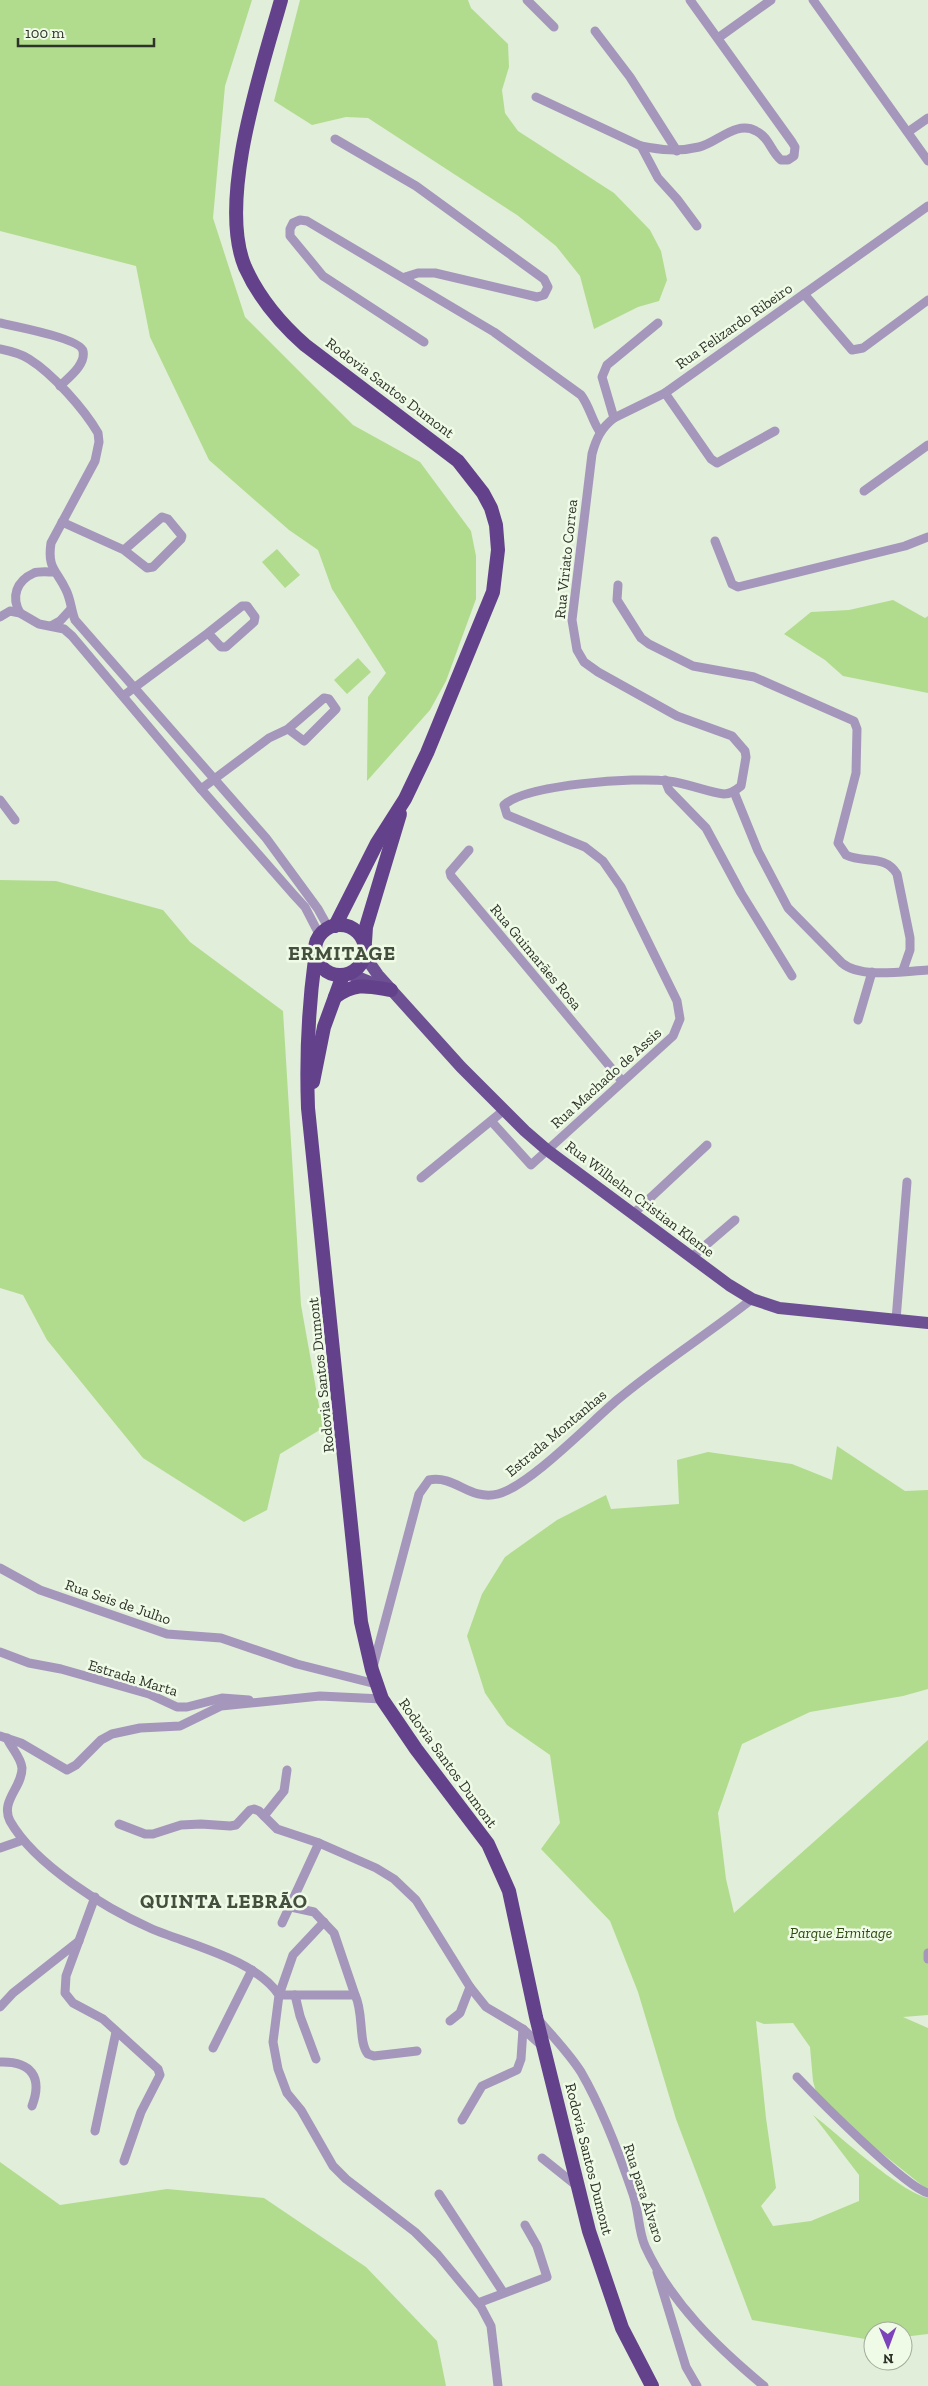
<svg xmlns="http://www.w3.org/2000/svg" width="928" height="2386" viewBox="0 0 928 2386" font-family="'Zilla Slab',serif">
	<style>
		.green { fill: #b1dc8e }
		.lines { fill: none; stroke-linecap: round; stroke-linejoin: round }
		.minor { stroke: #a596bc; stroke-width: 9 }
		.primary { stroke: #6d5093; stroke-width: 12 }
		.trunk { stroke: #63428b; stroke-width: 14 }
		.labels { text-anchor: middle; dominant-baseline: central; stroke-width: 5; stroke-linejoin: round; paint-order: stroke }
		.street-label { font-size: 15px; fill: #2e332a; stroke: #effbe6 }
		.park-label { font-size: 15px; font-style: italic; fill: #2d4b0d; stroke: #effbe6 }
		.district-label { font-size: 20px; font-weight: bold; letter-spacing: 1px; fill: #454f3e; stroke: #effbe6 }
	</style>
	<rect width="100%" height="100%" fill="#e1eed9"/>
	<g class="green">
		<polygon points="0,0 252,0 225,86 213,218 245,317 353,425 420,462 471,531 476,556 476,599 446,681 430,710 367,781 368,697 386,673 332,589 318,550 289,530 209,460 150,337 136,266 0,231"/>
		<polygon points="300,0 468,0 471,8 508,44 509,67 502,90 505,113 518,131 614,193 650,230 661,251 667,280 659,301 638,307 594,329 580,276 556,246 517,215 368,118 346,117 312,125 274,101"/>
		<polygon points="277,549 300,575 285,588 262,562"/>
		<polygon points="893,600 925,618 928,616 928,693 843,676 825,660 784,634 811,612 849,610"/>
		<polygon points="358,658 371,672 347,694 334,680"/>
		<polygon points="0,880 56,881 163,910 190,942 283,1011 301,1305 323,1428 280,1454 267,1510 244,1522 143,1458 47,1340 23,1295 0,1288"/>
		<path d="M837 1446 905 1491 928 1490V1689L903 1696 810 1712 742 1744 718 1813 726 1879 734 1913 928 1740V2015L903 2017 928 2028V2188L924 2187 819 2103 813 2081 810 2047 793 2023 764 2024 756 2021 766 2118 776 2188 761 2206 773 2226 811 2221 859 2201V2175L813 2115C839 2135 900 2192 928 2198V2334L903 2337V2331H873V2339L871 2340 752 2320 676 2119 638 1992 610 1921 541 1849 560 1823 550 1755 507 1725 485 1693 467 1636 482 1594 505 1557 557 1520 606 1495 611 1509 679 1504 677 1460 708 1452 792 1464 832 1480Z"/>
		<polygon points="0,2162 60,2205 167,2189 264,2198 366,2267 437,2341 446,2386 0,2386"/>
	</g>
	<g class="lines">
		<g class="minor">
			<polyline points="527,0 554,27"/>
			<polyline points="813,0 928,161"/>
			<polyline points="595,31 630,77 677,151"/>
			<polyline points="718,38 771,0"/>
			<path d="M536 97 641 146C661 150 678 152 699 147 717 143 736 120 756 131 769 137 771 152 781 160H788L794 156 795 147 792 142 690 0"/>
			<polyline points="908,132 928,118"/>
			<polyline points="335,139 416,186 544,279 548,287 544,295 537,297 435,273 418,273 405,277"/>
			<polyline points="641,146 658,178 677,199 697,226"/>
			<polyline points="804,294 928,206"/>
			<path d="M0 323C14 326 81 339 83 351 86 365 68 378 60 386"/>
			<path d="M424 342 323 276 290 236V229L293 223 300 220 307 221 494 332 581 395C590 407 592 421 600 432"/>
			<path d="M0 349C10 351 21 354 29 359 53 374 84 409 98 433L99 442 95 461 51 543C47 569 57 570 66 590 71 600 71 610 75 620L266 838 318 909 328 927"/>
			<polyline points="665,393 711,459 717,463 775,431"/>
			<polyline points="614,418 602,377 607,365 658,323"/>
			<polyline points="864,491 928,445"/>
			<polyline points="62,522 124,550 147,568 153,567 181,539 182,536 168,519 162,517 124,550"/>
			<polyline points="715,541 732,584 738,587 905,546 928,537"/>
			<path d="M618 585 617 600 641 638 649 644 693 666 754 677 854 721 857 729 856 773 838 843 846 855C864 864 885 854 897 874L910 938V950L903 970"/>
			<path d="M20 613C11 597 16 581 34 573 39 571 48 572 54 572"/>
			<polyline points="0,617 10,611 20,613 39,624 64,629 72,636 201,789 294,895 305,907 319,934"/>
			<polyline points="51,626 60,621 71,609"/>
			<polyline points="123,696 208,633 221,647 226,647 254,622 255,617 247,606 242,606 208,633"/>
			<polyline points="665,780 669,790 706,828 741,893 792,976"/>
			<polyline points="201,789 269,738 288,729 324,698 329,699 336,709 304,741 288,729"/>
			<path d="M734 792 758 851 788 908 842 963C861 979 904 971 928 970"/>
			<polyline points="0,800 15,820"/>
			<polyline points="469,850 450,872 451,876 622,1081"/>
			<polyline points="858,1020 872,972"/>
			<path d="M492 1122 531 1165 673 1036 680 1019 677 1001 621 887 603 861 585 847 507 815 504 805C527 784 636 777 668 781 687 783 707 792 724 794 731 794 736 790 741 786L746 757 745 751 732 736 677 716 598 672 584 662 577 650 572 620 592 454C596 439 601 428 614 418L665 393 804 294 852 350 863 348 928 300"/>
			<polyline points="421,1178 503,1111"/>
			<polyline points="633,1214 707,1145"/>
			<polyline points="692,1257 735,1220"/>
			<polyline points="896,1320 907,1182"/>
			<polyline points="0,1568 40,1590 167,1634 221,1638 297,1664 376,1684"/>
			<polyline points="0,1652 29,1663 61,1669 149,1694 177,1707 187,1707 222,1698 249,1700"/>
			<path d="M373 1667 419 1494 429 1480C456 1475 469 1501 498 1494 529 1486 590 1423 617 1400 660 1364 708 1334 752 1299"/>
			<polyline points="0,1736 21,1743 67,1770 76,1765 101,1740 112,1734 140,1728 180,1726 221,1706 320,1696 382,1699"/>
			<path d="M7 1738C11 1748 21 1757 22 1768 22 1788 0 1801 10 1821 35 1865 105 1908 150 1928 189 1945 255 1959 279 1995L273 2042 278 2069 287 2093 301 2110 333 2166 346 2179 415 2232 438 2255 481 2307 491 2326 498 2386"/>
			<polyline points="264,1816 284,1791 287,1770"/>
			<polyline points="119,1824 145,1834 153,1834 181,1825 201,1824 230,1826 236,1825 250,1810 254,1809 259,1811 277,1829 319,1843 376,1868 394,1879 416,1900 470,1987 486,2007 523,2029 543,2047"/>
			<polyline points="0,1848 23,1840"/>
			<polyline points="95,1897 66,1976 65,1993 73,2003 103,2019 158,2069 160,2075 141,2112 124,2161"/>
			<polyline points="291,1907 314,1912 334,1933 355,1995"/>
			<path d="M324 1922 293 1955 279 1995H355C364 2012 358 2042 368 2054L374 2056 417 2051"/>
			<polyline points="282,1923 319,1843"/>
			<polyline points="928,1953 928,1959"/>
			<polyline points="295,1995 300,2016 316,2059"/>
			<polyline points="0,2007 13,1993 79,1941"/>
			<path d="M538 2019C552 2036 569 2053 581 2072 603 2110 619 2153 633 2194 639 2211 638 2230 645 2246 671 2303 717 2347 764 2386"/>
			<polyline points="450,2021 460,2013 470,1987"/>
			<polyline points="213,2048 252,1970"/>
			<path d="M0 2062C31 2061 43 2077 32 2106"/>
			<path d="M797 2077C818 2099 905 2187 928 2193"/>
			<polyline points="462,2120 482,2086 517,2070 521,2059 523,2029"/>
			<polyline points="95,2131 116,2032"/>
			<polyline points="542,2158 577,2186"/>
			<polyline points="439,2194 503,2292"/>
			<polyline points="657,2272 686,2367 697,2386"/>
			<polyline points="478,2303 547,2277 537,2246 525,2225"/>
		</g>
		<g class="primary">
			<polyline points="365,942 371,965 378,975 461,1067 525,1131 547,1150 729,1285 752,1299 779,1308 928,1323"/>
			<polyline points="350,974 380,986"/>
		</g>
		<g class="trunk">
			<path d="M281 0C262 68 217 200 245 267 259 298 280 323 305 345L458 461 483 493 491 508 496 525 498 550 493 592 427 753 405 799 377 843 335 926"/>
			<circle cx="340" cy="950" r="25"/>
			<polyline points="365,942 366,927 400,814"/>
			<path d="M315 959C308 1011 306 1055 308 1108L361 1622 372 1670 382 1699 416 1749 488 1844 509 1891 536 2017 589 2231 622 2328 652 2386"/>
			<path d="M335 997C356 982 367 986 391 990"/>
			<polyline points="313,1082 324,1027 343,975"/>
		</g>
	</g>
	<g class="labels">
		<g class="street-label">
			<text transform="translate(734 326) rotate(-35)">Rua Felizardo Ribeiro</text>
			<text transform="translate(390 388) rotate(37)">Rodovia Santos Dumont</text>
			<text transform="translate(566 559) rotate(-84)">Rua Viriato Correa</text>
			<text transform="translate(536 957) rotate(50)">Rua Guimarães Rosa</text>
			<text transform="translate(606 1078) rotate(-42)">Rua Machado de Assis</text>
			<text transform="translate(640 1199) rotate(37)">Rua Wilhelm Cristian Kleme</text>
			<text transform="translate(321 1375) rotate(-96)">Rodovia Santos Dumont</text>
			<text transform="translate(556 1433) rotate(-40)">Estrada Montanhas</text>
			<text transform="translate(118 1602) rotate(19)">Rua Seis de Julho</text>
			<text transform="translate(133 1678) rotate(17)">Estrada Marta</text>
			<text transform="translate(448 1763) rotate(54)">Rodovia Santos Dumont</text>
			<text transform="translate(589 2159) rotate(76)">Rodovia Santos Dumont</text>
			<text transform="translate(644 2193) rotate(72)">Rua para Álvaro</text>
		</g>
		<g class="park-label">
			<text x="841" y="1933">Parque Ermitage</text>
		</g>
		<g class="district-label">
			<text x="342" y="953">ERMITAGE</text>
			<text x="224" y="1901">QUINTA LEBRÃO</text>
		</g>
	</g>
	<g transform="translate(888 2346) rotate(179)"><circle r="24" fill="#effbe6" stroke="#a2ab9b"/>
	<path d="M0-4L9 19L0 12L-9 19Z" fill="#7d43ba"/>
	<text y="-8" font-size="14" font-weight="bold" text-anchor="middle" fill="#2e332a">N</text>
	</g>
	<path d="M18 38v8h136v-8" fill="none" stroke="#2e332a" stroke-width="2.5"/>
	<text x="25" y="38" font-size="15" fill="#2e332a" stroke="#effbe6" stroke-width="4" paint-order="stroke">100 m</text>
</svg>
